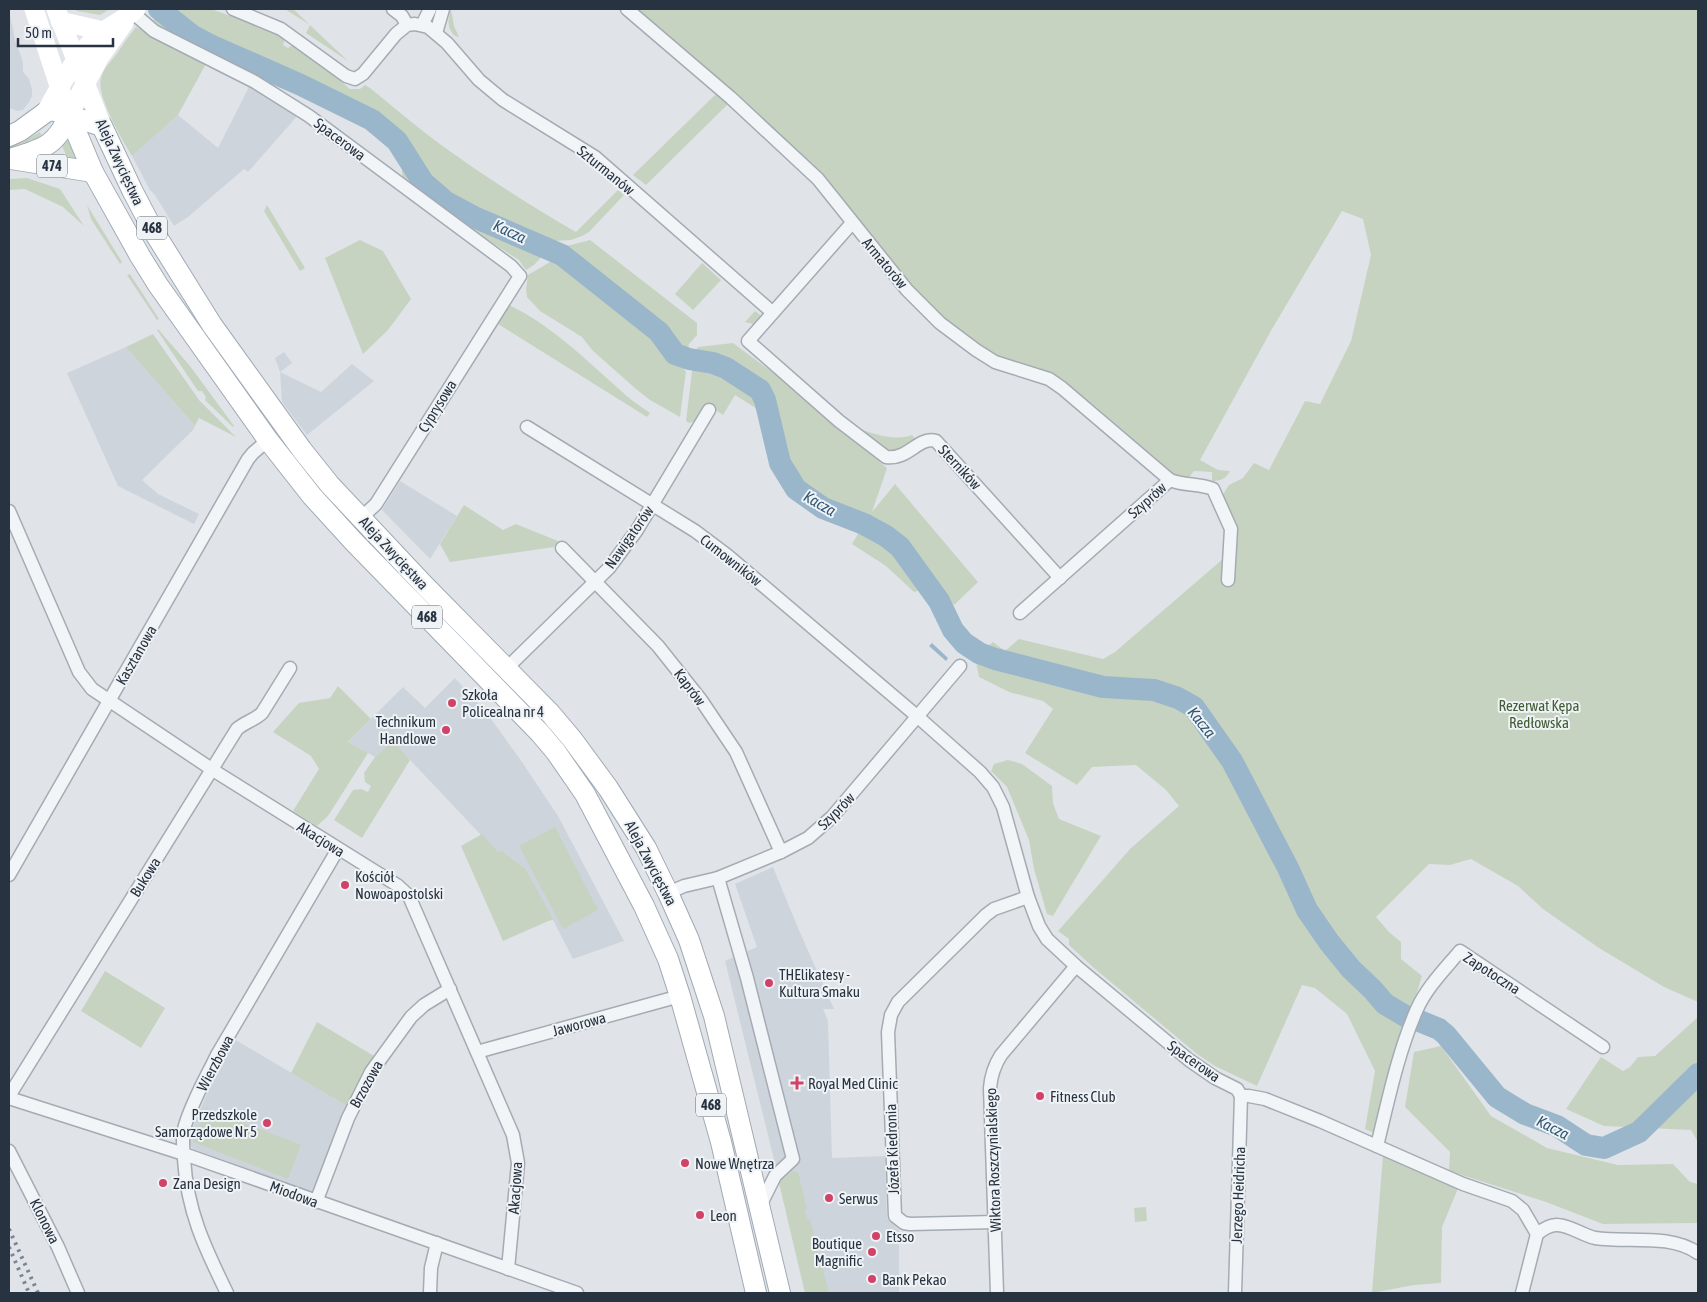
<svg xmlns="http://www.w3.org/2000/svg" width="1707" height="1302" viewBox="0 0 1707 1302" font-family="'Asap Condensed',sans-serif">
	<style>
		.built { fill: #ced4db }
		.green { fill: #c7d3c1 }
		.water { fill: #9ab6ca }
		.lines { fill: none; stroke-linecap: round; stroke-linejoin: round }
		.river { stroke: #9ab6ca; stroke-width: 22 }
		.street-casing { stroke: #a5abb3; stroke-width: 15 }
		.primary-casing { stroke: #9faab5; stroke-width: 22 }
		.street { stroke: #f2f5f7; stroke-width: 12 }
		.secondary { stroke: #fff; stroke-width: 19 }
		.primary { stroke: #fff; stroke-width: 20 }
		.rail { stroke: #798593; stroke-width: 4; stroke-dasharray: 2.5 5; stroke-linecap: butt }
		.poi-dot { fill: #d14266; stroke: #eff3f6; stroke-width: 2 }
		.labels { text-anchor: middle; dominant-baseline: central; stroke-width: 4; stroke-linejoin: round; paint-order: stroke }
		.shield { fill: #eff3f6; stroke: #646d77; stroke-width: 1 }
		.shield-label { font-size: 14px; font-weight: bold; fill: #283341 }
		.street-label { font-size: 15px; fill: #283341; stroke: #eff3f6 }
		.poi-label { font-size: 15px; fill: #283341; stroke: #eff3f6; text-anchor: start }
		.park-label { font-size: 15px; fill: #405d35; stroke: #eff3f6 }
		.water-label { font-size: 16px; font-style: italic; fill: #315775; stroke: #eff3f6 }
	</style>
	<rect width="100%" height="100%" fill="#e0e4e9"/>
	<g class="built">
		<polygon points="9,9 15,40 23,62 23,72 29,79 32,89 32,96 29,102 23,110 17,111 9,108"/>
		<polygon points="250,85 299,114 248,172 244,169 188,217 174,226 155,195 150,190 132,156 178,115 218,148"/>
		<polygon points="126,347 195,426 193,430 142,480 158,494 199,514 194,524 118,486 67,373"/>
		<polygon points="284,352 292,363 280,372 321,392 352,364 374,381 307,435 282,402 280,372 275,358"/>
		<polygon points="400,481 457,516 430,559 382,510"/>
		<polygon points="455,678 486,712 522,762 558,816 624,941 573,959 553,920 549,921 552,919 526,869 501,850 498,853 393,742 375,757 348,742 403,687 425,708"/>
		<polygon points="773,867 798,928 834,1009 823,1009 828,1021 832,1158 885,1156 887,1218 899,1230 899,1293 807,1293 725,961 757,947 735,884"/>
		<polygon points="234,1039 347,1106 313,1193 193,1149 187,1141 222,1058"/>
	</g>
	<g class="green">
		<polygon points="74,9 110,9 100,15 77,11"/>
		<path d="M164 9H211L267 29 285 39 283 45 288 48 292 45 327 69 350 89H360L365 85 370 88C395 108 419 129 444 147 487 178 531 206 576 232L618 190 624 195 589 232 582 236 571 240 554 241 550 247C513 230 465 216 435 188 425 178 421 163 414 151 400 130 375 112 352 102 345 99 337 99 330 97L325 101 311 99 267 74 207 49 151 22Z"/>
		<polygon points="285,9 293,9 348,61 306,33 310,25"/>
		<path d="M451 9 454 26 459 37 455 36C446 27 448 20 451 9Z"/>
		<path d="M633 9H1698V1002L1664 987 1599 948 1543 909 1518 886 1471 859 1450 865 1429 864 1376 917 1389 932 1401 942V959L1422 976 1374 1133 1365 1129 1375 1071 1347 1014 1315 988 1302 985 1257 1086 1215 1066 1197 1054 1094 968 1069 945V939L1058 931 1130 849 1179 806 1166 790 1136 765 1092 767 1077 785 1025 753 1053 709 1043 701 1009 692 979 677 975 657 993 642 1005 651 1019 639 1103 659 1115 652 1224 558 1234 559 1222 496 1229 485 1243 478 1254 463 1269 470 1305 401 1320 404 1351 341 1371 255 1363 219 1342 211 1272 329 1200 460 1218 470 1230 471C1226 479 1220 481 1212 481V472L1194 471 1188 479 1179 478 1089 401 1062 380 1043 370 1022 365 996 356 975 343 944 320 912 289 815 169 797 150 728 88Z"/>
		<path d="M136 27 207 62 178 115 132 156C122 139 96 96 101 78 104 67 112 61 118 52 124 43 129 36 136 27Z"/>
		<polygon points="716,94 728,104 646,185 633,175"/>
		<polygon points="40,132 43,139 9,150 9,146 24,141"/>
		<polygon points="67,141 69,141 79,164 68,161 62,145"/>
		<path d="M400 155 421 184 442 203 470 217 522 239 546 252 534 265 526 270 519 260 471 229 403 178C401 170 403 163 400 155Z"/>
		<polygon points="27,178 60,189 84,226 63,207 25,189 9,190 9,179"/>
		<polygon points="87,205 122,262 120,264 91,219"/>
		<polygon points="267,205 305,268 300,271 264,211"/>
		<polygon points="360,240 383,251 411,299 388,330 363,354 325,258"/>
		<path d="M590 240 697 323V335L689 344 687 355C673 349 670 338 659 329 636 309 612 292 588 273 578 265 569 254 559 248L560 246 571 245Z"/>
		<path d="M552 256C588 278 621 306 653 333 666 344 666 355 684 361V370L686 371 680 417 650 400 636 389 592 350 582 337 540 311 527 297 526 289 528 275 550 262Z"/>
		<polygon points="702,263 721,280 693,310 675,294"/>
		<polygon points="130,274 159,319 157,320 127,275"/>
		<path d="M509 305C551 325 585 359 619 389 628 398 639 405 650 413L647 417 498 324Z"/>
		<polygon points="755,311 760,315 760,318 753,324 745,322"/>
		<polygon points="158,329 190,366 234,426 233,427 205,400 206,397 202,391 198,391 157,330"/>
		<polygon points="153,334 199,400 236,437 199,418 195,426 126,347"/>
		<path d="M733 343 780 378 887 468 872 512 895 484 978 582 954 605 937 585 914 592 886 566 852 544 865 522C845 510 806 493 794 474 786 461 786 444 781 429 778 419 769 408 770 397 758 384 731 365 714 361 708 359 701 359 695 358V351L698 347Z"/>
		<path d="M693 363C720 367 754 380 765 407L762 412 735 395 723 415 707 404 696 421 689 423 686 421Z"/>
		<path d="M860 429C876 435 896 441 912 435L918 442 908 449 888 453 858 433Z"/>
		<polygon points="464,505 503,530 516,524 558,541 554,547 450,562 440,544"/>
		<polygon points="338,686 371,719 348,742 368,753 328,816 317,826 293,811 319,769 311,756 273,732 299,703 330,698"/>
		<polygon points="393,741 410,760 362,838 334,820 353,790 361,789 368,792 371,786 365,782 364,773 375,757"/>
		<polygon points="1008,760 1022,764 1052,786 1053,803 1059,819 1101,836 1053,916 1047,914 1034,869 1029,840 1007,787 991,771 994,764"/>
		<polygon points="555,827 598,910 563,929 519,846"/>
		<polygon points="482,834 498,852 501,850 526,869 553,919 503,941 461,846"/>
		<polygon points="105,971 165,1008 141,1048 81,1011"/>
		<polygon points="1698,1017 1698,1142 1691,1130 1604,1126 1566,1109 1601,1057 1623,1071 1630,1067 1638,1057 1655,1056"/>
		<polygon points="317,1022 374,1056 347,1106 291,1073"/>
		<polygon points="1441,1046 1491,1116 1547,1148 1618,1165 1673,1164 1690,1182 1698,1184 1698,1223 1603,1224 1546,1202 1449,1171 1450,1152 1405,1107 1414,1052"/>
		<polygon points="206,1108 301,1145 288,1179 193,1142"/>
		<polygon points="1383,1155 1459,1186 1442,1227 1441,1283 1414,1285 1372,1293"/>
		<polygon points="793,1171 798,1172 807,1209 804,1209 807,1219 810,1219 829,1293 805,1293 779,1183"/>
		<polygon points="1146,1207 1147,1221 1135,1222 1134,1208"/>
	</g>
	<polygon class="water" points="932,643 948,658 946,661 929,646"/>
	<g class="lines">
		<g class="river">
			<polyline points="159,9 193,36 210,45 301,85 372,120 397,141 423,182 446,202 474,217 562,255 659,332 675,354 689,359 713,363 726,368 760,390 765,400 780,463 796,489 823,508 864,524 886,536 900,547 939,601 953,630 964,643 979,653 995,659 1103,687 1154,690 1178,698 1194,707 1232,761 1288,868 1307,910 1329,942 1351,969 1373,990 1385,1004 1407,1017"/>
			<polyline points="1417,1020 1439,1029 1446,1035 1497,1097 1525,1114 1557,1126 1586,1145 1604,1148 1639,1132 1698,1074"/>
		</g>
		<defs>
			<g id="street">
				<polyline points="233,9 281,29 346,76 355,79 363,74 396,34 407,25 415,24 428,27 447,43 479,80 503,100 595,157 772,312"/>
				<polyline points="393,9 402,16 407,25"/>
				<path d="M627 9 731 98 818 179 907 290 940 323 976 350 995 362 1049 379 1062 388 1170 480C1184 486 1199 483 1213 489L1231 529 1228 580"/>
				<polyline points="132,12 154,31 255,82 309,116 511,266 520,276 376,504 361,518"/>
				<polyline points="422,25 430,9"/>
				<polyline points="436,33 443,9"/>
				<path d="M852 223 748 341 839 421 886 457C909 460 918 436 936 441L1060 578"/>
				<polyline points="527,427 695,531 727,555 918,717 980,772 993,787 1003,807 1028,897 1039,926 1047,939 1076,966 1189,1060 1215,1078 1237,1089 1241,1096"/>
				<polyline points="9,511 79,672 92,689 216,772 397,885 409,896 513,1135 518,1163 508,1269"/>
				<polyline points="562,548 658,646 701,700 736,752 781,852"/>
				<polyline points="1020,613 1170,480"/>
				<polyline points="507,668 609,568 637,530 709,410"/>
				<polyline points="9,875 248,459 253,453 268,440"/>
				<polyline points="718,878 747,978 793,1159 775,1176 760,1206"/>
				<polyline points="668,893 684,886 718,878 781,852 808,838 832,817 960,666"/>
				<polyline points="477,1052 680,996"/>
				<path d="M9 1096 237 729C245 722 255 720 262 713L290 668"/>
				<polyline points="1241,1096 1249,1096 1265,1099 1320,1121 1463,1184 1512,1201 1523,1210 1537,1234"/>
				<polyline points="9,1098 184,1154 577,1293"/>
				<path d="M1377 1146C1388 1101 1398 1052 1417 1009 1427 987 1445 969 1460 951L1603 1047"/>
				<polyline points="9,1151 58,1247 78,1293"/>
				<polyline points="316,1202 348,1118 371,1072 411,1017 424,1005 450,989"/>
				<polyline points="995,1222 910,1224 904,1223 895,1216 888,1032 891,1015 898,1002 986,915 994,909 1028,897"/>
				<path d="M1537 1234C1543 1229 1550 1224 1558 1225 1571 1226 1582 1235 1595 1238 1628 1243 1669 1233 1698 1253"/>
				<path d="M227 1293C205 1248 187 1211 184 1159 183 1149 182 1139 184 1129 191 1103 206 1078 217 1055L338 849"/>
				<polyline points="430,1293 431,1268 437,1243"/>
				<path d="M997 1293 990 1088C991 1075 994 1066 1001 1055L1076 966"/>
				<polyline points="1235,1293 1241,1096"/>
				<polyline points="1522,1293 1537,1234"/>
			</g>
			<g id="primary">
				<polyline points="69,115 93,172 140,256 158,285 268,440 312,496 354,542 540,733 556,752 585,794 644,906 668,959 680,996 721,1142 756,1293"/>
				<polyline points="9,136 20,131 46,112 52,110 102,126 132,190 154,232 212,325 302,450 330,485 425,586 550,713 572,739 608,788 646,848 668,893 689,940 714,1016 780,1293"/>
				<path d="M13 158C43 149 57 145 69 115"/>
				<polyline points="11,159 93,172"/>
			</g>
		</defs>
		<use href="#street" class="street-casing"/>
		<use href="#primary" class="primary-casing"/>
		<use href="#street" class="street"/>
		<g class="secondary">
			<polyline points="34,9 62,95"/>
			<polyline points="56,9 102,126"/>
			<polyline points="60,21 103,31"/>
			<path d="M46 112C61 85 74 57 97 36 109 26 124 20 136 9"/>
			<polyline points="69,115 99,58 124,23"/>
		</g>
		<use href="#primary" class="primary"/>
		<g class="rail">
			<polyline points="9,1229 38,1293"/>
			<polyline points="9,1247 29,1293"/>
		</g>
	</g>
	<g class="poi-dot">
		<circle cx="452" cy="703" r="5"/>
		<circle cx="446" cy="730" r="5"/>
		<circle cx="345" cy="885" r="5"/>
		<circle cx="769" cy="983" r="5"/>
		<path d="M794.5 1075.5h5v5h5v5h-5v5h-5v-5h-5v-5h5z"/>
		<circle cx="1040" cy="1096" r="5"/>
		<circle cx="267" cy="1123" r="5"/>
		<circle cx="685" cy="1163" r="5"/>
		<circle cx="163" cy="1183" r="5"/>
		<circle cx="829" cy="1198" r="5"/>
		<circle cx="700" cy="1215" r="5"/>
		<circle cx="876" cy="1236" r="5"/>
		<circle cx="872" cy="1252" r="5"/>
		<circle cx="872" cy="1279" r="5"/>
	</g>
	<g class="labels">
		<g class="shield">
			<rect x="37" y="154.5" width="30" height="23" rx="4"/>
			<rect x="137" y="216.5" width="30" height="23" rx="4"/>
			<rect x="412" y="605.5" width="30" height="23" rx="4"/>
			<rect x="696" y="1093.5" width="30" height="23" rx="4"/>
		</g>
		<g class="shield-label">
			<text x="52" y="166">474</text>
			<text x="152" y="228">468</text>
			<text x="427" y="617">468</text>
			<text x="711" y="1105">468</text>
		</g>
		<g class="street-label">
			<text transform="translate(340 139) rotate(37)">Spacerowa</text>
			<text transform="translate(120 162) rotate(65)">Aleja Zwycięstwa</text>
			<text transform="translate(606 170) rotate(39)">Szturmanów</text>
			<text transform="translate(885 263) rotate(50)">Armatorów</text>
			<text transform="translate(437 406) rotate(-58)">Cyprysowa</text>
			<text transform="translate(960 467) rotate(47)">Sterników</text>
			<text transform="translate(1147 500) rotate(-42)">Szyprów</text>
			<text transform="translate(629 537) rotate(-55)">Nawigatorów</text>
			<text transform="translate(394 553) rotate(47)">Aleja Zwycięstwa</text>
			<text transform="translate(731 560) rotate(38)">Cumowników</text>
			<text transform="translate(136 655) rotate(-60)">Kasztanowa</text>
			<text transform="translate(690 687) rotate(53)">Kaprów</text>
			<text transform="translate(836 811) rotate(-46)">Szyprów</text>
			<text transform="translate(321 839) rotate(32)">Akacjowa</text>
			<text transform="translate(651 863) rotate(62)">Aleja Zwycięstwa</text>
			<text transform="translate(145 877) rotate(-58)">Bukowa</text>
			<text transform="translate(1492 973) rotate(33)">Zapotoczna</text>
			<text transform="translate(579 1024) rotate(-15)">Jaworowa</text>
			<text transform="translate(1194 1061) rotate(35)">Spacerowa</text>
			<text transform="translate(215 1063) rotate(-62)">Wierzbowa</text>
			<text transform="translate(366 1084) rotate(-61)">Brzozowa</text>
			<text transform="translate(892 1149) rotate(-92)">Józefa Kiedronia</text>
			<text transform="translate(993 1160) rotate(-92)">Wiktora Roszczynialskiego</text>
			<text transform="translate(515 1188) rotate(-86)">Akacjowa</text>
			<text transform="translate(294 1194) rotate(20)">Miodowa</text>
			<text transform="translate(1238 1195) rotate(-88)">Jerzego Heidricha</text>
			<text transform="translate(45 1221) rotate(63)">Klonowa</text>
		</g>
		<g class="poi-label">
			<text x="462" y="694">Szkoła<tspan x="462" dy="17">Policealna nr 4</tspan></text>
			<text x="436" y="721" text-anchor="end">Technikum<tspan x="436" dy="17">Handlowe</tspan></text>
			<text x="355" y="876">Kościół<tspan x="355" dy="17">Nowoapostolski</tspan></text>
			<text x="779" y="974">THElikatesy -<tspan x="779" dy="17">Kultura Smaku</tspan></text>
			<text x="808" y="1083">Royal Med Clinic</text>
			<text x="1050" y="1096">Fitness Club</text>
			<text x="257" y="1114" text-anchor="end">Przedszkole<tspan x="257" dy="17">Samorządowe Nr 5</tspan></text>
			<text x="695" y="1163">Nowe Wnętrza</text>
			<text x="173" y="1183">Zana Design</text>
			<text x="839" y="1198">Serwus</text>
			<text x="710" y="1215">Leon</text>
			<text x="886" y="1236">Etsso</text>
			<text x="862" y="1243" text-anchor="end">Boutique<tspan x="862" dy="17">Magnific</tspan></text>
			<text x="882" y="1279">Bank Pekao</text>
		</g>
		<g class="park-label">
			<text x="1539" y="705">Rezerwat Kępa<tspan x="1539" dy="17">Redłowska</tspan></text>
		</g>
		<g class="water-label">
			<text transform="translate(510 231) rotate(25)">Kacza</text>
			<text transform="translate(820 503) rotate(30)">Kacza</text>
			<text transform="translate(1202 722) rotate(51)">Kacza</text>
			<text transform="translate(1553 1127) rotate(27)">Kacza</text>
		</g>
	</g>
	<rect width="1707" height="1302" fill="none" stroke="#283341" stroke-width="20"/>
	<path d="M18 38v8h95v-8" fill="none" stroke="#283341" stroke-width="2.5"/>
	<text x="25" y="38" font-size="15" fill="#283341" stroke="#eff3f6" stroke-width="4" paint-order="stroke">50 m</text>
</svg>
